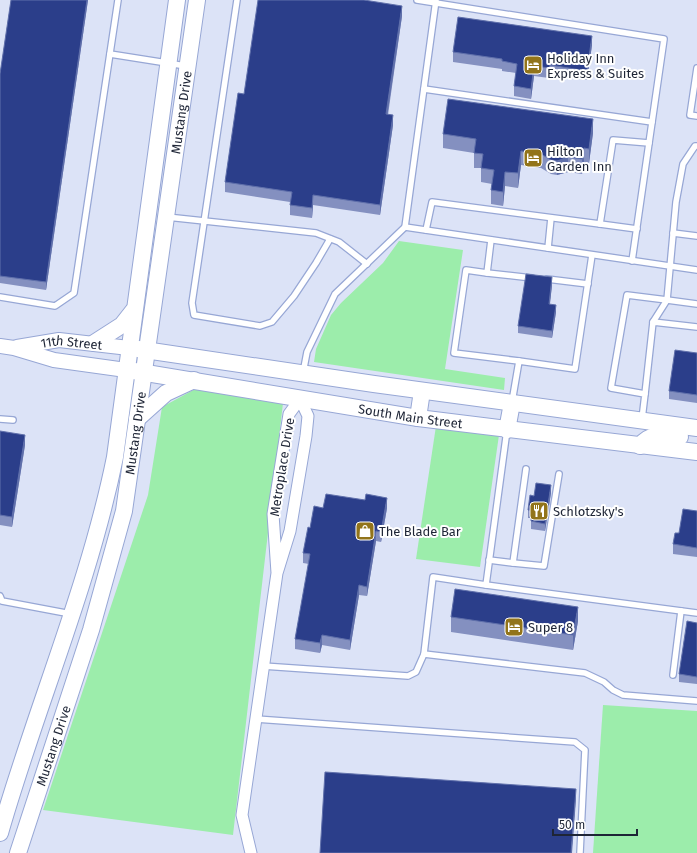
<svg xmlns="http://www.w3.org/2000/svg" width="697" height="853" viewBox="0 0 697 853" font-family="'Fira Sans',sans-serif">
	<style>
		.green { fill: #9cedab }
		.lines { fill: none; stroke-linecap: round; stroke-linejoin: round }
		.service-casing { stroke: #97a7d5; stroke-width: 8 }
		.minor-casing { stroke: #97a7d5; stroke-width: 13 }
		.tertiary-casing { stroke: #97a7d5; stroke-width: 16 }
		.secondary-casing { stroke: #97a7d5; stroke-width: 18 }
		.service { stroke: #fff; stroke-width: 5.5 }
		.minor { stroke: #fff; stroke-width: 11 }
		.tertiary { stroke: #fff; stroke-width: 14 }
		.secondary { stroke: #fff; stroke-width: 16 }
		.wall { fill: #8490c0 }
		.shaded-wall { fill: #6070ab }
		.building { fill: #2b3e8a; stroke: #6070ab }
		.labels { text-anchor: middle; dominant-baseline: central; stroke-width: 4; stroke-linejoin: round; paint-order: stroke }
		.poi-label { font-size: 13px; fill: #1e2536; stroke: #fff; text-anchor: start }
		.street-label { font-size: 13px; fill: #1e2536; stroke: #fff }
	</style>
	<rect width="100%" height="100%" fill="#dce3f7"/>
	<g class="green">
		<polygon points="399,241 463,250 445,369 505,378 504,390 314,362 316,349 331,315 341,303 383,263"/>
		<polygon points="197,388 283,403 233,835 43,810 148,495 162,407"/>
		<polygon points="436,426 499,435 480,567 416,559"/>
		<polygon points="603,705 697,711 697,853 593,853"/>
	</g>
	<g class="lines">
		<defs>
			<g id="service">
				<polyline points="237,0 192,303 194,315 260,326 272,322 294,296 316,263 330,239"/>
				<polyline points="417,0 664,39 632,261"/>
				<polyline points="110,54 186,66"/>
				<polyline points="697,68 690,115 697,116"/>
				<polyline points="424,89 652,122"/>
				<polyline points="167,217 316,233 339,242 367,264"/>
				<polyline points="600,224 637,229"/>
				<polyline points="405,227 697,270"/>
				<polyline points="426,230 432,202 600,224 613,140 649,143"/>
				<polyline points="673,233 697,236"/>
				<polyline points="491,240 487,273 466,270 454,353 519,361"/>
				<polyline points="548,248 551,218"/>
				<polyline points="487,273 532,278"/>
				<polyline points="547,279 588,284"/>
				<polyline points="0,297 55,306 74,293 118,0"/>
				<polyline points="653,322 667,300 697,304"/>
				<polyline points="303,373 307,352 335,294 405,227 436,0"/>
				<polyline points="645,394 653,322 697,327"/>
				<polyline points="512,402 519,361 575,369 592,255"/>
				<polyline points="0,419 13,420"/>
				<polyline points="642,419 645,394 611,388 627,295 667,300 676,202 683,164 695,146 697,146"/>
				<polyline points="489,560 513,563 526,469"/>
				<polyline points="513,563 544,566 559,474"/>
				<polyline points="486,585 697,613"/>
				<polyline points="0,596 2,601 71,614"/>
				<polyline points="424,654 433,577 486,585 507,430"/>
				<polyline points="263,666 408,676 416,672 424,654 585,673 604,682 613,690 623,695 697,701"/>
				<polyline points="673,675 681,611"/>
				<polyline points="256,719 575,742 585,750 580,853"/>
			</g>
			<polyline id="minor" points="251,853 242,815 277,573 290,531 306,436 308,416 300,399 289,414 273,514 277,573"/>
			<g id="tertiary">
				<polyline points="0,346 14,348 54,360 126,370"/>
				<path id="s1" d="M17 347 59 340 129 348"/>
			</g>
			<g id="secondary">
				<polyline points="94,343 122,325 133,311"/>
				<polyline points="138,349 374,384 697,428"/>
				<path id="s2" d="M134 371 418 418 697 452"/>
				<polyline points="418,418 422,391"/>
				<polyline points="137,419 166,393 194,380"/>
				<polyline points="507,430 512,403"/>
				<path d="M640 446C650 432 664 435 680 437"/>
				<path d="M0 833C36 707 89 586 115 457L177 0"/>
				<path id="s3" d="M18 853 91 630 124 511 197 0"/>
			</g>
		</defs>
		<use href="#service" class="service-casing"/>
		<use href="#minor" class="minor-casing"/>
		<use href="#tertiary" class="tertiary-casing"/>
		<use href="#secondary" class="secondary-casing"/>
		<use href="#service" class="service"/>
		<use href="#minor" class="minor"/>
		<use href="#tertiary" class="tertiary"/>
		<use href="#secondary" class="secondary"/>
	</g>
	<g class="wall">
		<polygon points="11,0 88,0 46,290 0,283 0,74"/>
		<polygon points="402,16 388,115 393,125 380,215 313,205 312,218 290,215 290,202 225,192 225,182"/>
		<polygon points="592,45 587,80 550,75 549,78 534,76 531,99 514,96 514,86 516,73 502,71 502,69 453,62 453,52"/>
		<polygon points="593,133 589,163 584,163 582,174 568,172 557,175 551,174 541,168 521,165 518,188 505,186 503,206 491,204 491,190 492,184 481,182 481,168 474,168 474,153 443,148 443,134"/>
		<polygon points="552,285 550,304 556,312 552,338 518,333 518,326"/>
		<polygon points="697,353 697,403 669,399 669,391"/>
		<polygon points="0,431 25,445 12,527 0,525"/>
		<polygon points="551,493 545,531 531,529 531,518 528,518 528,510 534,496"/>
		<polygon points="323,508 387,508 381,542 376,541 367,596 359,595 350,650 322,645 320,653 295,649 295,639 309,564 303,563 303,553 310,528"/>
		<polygon points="697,511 697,557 673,554 673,544 679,533"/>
		<polygon points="451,617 578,621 573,650 451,632"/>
		<polygon points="697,623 697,684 679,682 679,674"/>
	</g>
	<g class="shaded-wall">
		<polygon points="87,0 88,0 46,290 46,282"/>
		<polygon points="402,6 402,16 386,124 386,114"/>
		<polygon points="592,36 592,45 587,80 587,71"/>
		<polygon points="534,66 534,76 531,99 531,89"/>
		<polygon points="393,115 393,125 380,215 380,205"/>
		<polygon points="593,119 593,133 589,163 589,149"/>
		<polygon points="584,148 584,163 582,174 582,159"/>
		<polygon points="521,151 521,165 518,188 518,173"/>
		<polygon points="568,157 568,172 557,175 557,161"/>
		<polygon points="505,172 505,186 503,206 503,192"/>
		<polygon points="313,195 313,205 312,218 312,208"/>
		<polygon points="552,277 552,285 549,311 549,304"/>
		<polygon points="556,305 556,312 552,338 552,331"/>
		<polygon points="25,435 25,445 12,527 12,517"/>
		<polygon points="551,485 551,493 545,531 545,524"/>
		<polygon points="387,498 387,508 381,542 381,532"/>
		<polygon points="376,531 376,541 367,596 367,587"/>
		<polygon points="359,585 359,595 350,650 350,640"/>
		<polygon points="578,607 578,621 573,650 573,635"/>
		<polygon points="322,635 322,645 320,653 320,643"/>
		<polygon points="576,789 576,799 572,853 571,853"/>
	</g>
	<g class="building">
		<polygon points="11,0 87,0 46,282 0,276 0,74"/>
		<polygon points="258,0 364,0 402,6 386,114 393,115 380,205 313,195 312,208 290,205 292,192 225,182 238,93 244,94"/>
		<polygon points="458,17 592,36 587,71 550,65 549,68 534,66 531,89 514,86 517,64 502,61 502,59 453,52"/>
		<polygon points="448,99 593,119 589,149 584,148 582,159 568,157 557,161 551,160 541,154 521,151 518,173 505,172 503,192 491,190 494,170 481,168 483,154 474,153 476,139 443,134"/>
		<polygon points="526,274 552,277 549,304 556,305 552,331 518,326"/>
		<polygon points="675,350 697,353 697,395 669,391"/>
		<polygon points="0,431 25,435 12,517 0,515"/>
		<polygon points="536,483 551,485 545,524 531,521 532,511 528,510 530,495 534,496"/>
		<polygon points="326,494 365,500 366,494 387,498 381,532 376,531 367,587 359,585 350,640 322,635 320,643 295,639 310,554 303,553 308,527 310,528 314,506 323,508"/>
		<polygon points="683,509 697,511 697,548 673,544 675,533 679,533"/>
		<polygon points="455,589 578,607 573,635 451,617"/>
		<polygon points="687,621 697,623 697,677 679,674"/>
		<polygon points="325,772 576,789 571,853 320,853"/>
	</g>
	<defs>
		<symbol id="hotel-square" viewBox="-11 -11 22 22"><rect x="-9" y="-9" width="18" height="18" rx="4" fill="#92741a" stroke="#fff"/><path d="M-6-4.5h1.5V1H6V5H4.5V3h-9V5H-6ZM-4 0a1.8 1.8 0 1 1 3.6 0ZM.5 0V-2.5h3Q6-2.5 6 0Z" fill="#fff"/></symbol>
		<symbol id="restaurant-square" viewBox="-11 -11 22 22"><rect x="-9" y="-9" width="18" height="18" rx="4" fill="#92741a" stroke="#fff"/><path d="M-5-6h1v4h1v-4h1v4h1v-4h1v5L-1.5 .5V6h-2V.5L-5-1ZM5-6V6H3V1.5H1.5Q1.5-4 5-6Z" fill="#fff"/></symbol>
		<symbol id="shop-square" viewBox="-11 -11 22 22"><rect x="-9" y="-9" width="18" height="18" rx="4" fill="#92741a" stroke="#fff"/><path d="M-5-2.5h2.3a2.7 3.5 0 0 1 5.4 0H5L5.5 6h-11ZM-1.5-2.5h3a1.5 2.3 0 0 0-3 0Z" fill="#fff"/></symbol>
	</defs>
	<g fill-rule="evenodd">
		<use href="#hotel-square" x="522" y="54" width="22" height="22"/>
		<use href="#hotel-square" x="522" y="147" width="22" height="22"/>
		<use href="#restaurant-square" x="528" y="500" width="22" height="22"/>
		<use href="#shop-square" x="354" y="520" width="22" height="22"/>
		<use href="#hotel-square" x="503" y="616" width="22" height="22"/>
	</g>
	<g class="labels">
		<g class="poi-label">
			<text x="547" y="58">Holiday Inn<tspan x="547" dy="15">Express &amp; Suites</tspan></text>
			<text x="547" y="151">Hilton<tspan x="547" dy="15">Garden Inn</tspan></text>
			<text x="553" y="511">Schlotzsky's</text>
			<text x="379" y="531">The Blade Bar</text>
			<text x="528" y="627">Super 8</text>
		</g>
		<g class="street-label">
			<text stroke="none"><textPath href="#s3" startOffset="761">Mustang Drive</textPath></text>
			<text stroke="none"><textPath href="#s1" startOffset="55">11th Street</textPath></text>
			<text stroke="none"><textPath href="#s2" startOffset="280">South Main Street</textPath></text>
			<text stroke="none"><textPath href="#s3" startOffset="437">Mustang Drive</textPath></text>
			<text transform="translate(282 467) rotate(-81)">Metroplace Drive</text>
			<text stroke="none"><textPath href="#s3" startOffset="113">Mustang Drive</textPath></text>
		</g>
	</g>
	<path d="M553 829v6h84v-6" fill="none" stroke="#1e2536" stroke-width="2"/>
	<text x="559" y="829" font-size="12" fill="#1e2536" stroke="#ffffff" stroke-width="3" paint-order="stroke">50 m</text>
</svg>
